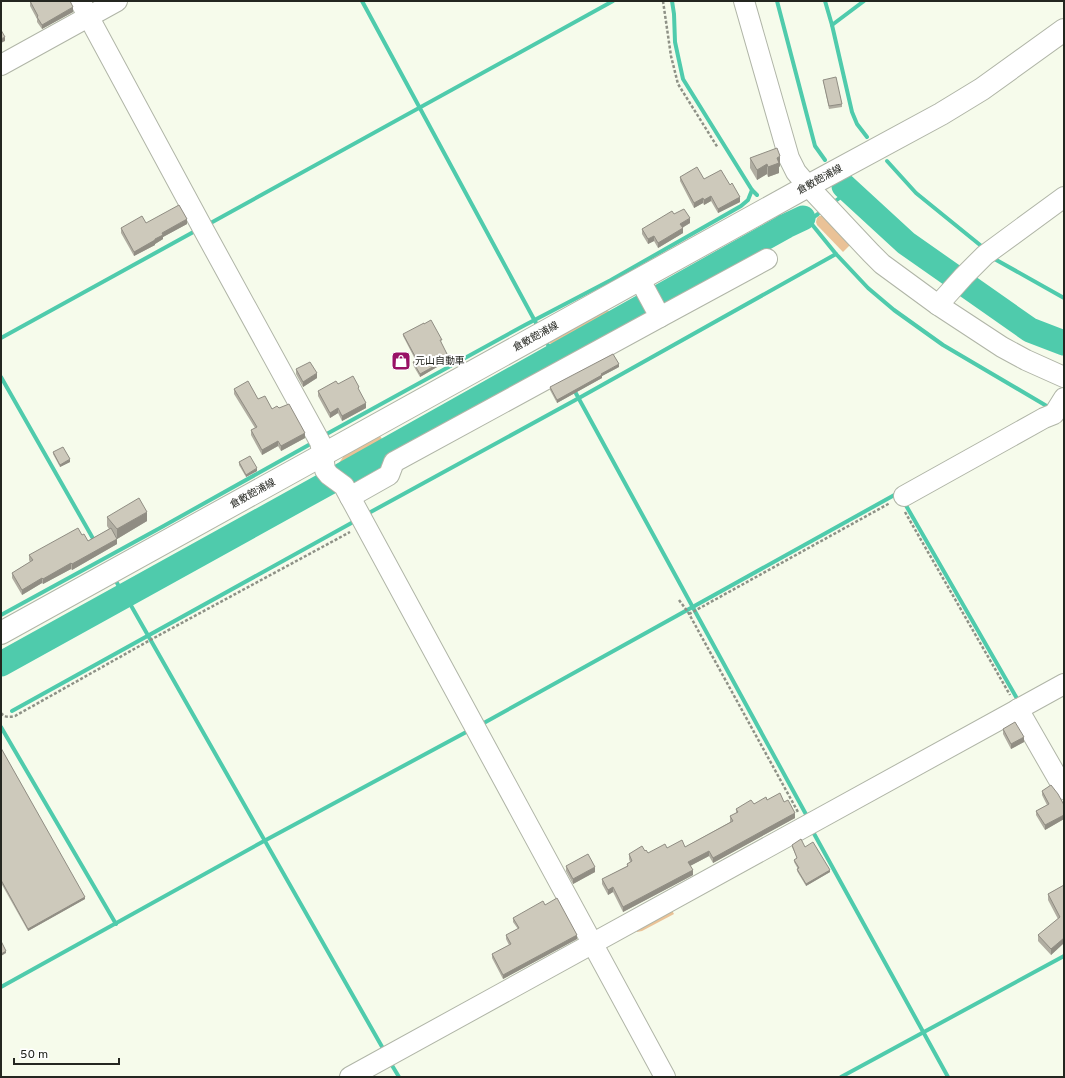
<svg xmlns="http://www.w3.org/2000/svg" width="1065" height="1078" viewBox="0 0 1065 1078" font-family="Overpass,'Noto Sans JP',sans-serif">
	<style>
		.green { fill: #eac297 }
		.lines { fill: none; stroke-linecap: round; stroke-linejoin: round }
		.stream { stroke: #4fcbac; stroke-width: 4 }
		.river { stroke: #4fcbac; stroke-width: 25 }
		.minor-casing { stroke: #b0b5a7; stroke-width: 22 }
		.major-casing { stroke: #b0b5a7; stroke-width: 24 }
		.path { stroke: #8e9186; stroke-width: 2.5; stroke-dasharray: 3 2; stroke-linecap: butt }
		.minor { stroke: #fff; stroke-width: 20 }
		.major { stroke: #fff; stroke-width: 22 }
		.wall { fill: #b0ada1 }
		.shaded-wall { fill: #908d83 }
		.building { fill: #cdc9bb; stroke: #908d83 }
		.labels { text-anchor: middle; dominant-baseline: central; stroke-width: 4; stroke-linejoin: round; paint-order: stroke }
		.street-label { font-size: 10px; fill: #242620; stroke: #fff }
		.poi-label { font-size: 10px; fill: #242620; stroke: #fff; text-anchor: start }
	</style>
	<rect width="100%" height="100%" fill="#f6fbeb"/>
	<g class="green">
		<polygon points="819,216 824,216 852,243 843,252 817,225 816,222 817,218"/>
		<polygon points="606,310 609,311 610,319 554,351 549,341"/>
		<path d="M379 434 385 444C374 450 351 467 339 467V463L343 457V455Z"/>
		<polygon points="669,905 674,914 642,931 637,932 634,925"/>
	</g>
	<g class="lines">
		<g class="stream">
			<polyline points="362,1 536,323"/>
			<polyline points="672,1 674,14 675,42 683,79 752,190 757,195"/>
			<polyline points="777,1 815,146 825,160"/>
			<polyline points="825,1 832,25 852,112 857,124 867,137"/>
			<polyline points="832,25 864,1"/>
			<polyline points="887,161 916,193 985,249"/>
			<polyline points="834,202 849,191"/>
			<polyline points="778,214 786,226"/>
			<polyline points="803,218 810,222 836,254 868,288 894,310 943,345 1045,405 1051,408"/>
			<polyline points="808,221 818,214"/>
			<polyline points="207,225 613,1"/>
			<polyline points="991,257 1064,298"/>
			<polyline points="1,338 197,230"/>
			<polyline points="548,345 559,365"/>
			<polyline points="1,377 95,542"/>
			<polyline points="573,388 808,818"/>
			<polyline points="323,436 525,325 611,280 741,206 748,200 752,190"/>
			<polyline points="904,502 1019,702"/>
			<polyline points="367,514 579,398 836,254"/>
			<polyline points="116,581 124,596"/>
			<polyline points="125,595 385,1052"/>
			<polyline points="1,615 160,528 314,442"/>
			<polyline points="12,711 355,521"/>
			<polyline points="482,724 898,493"/>
			<polyline points="1,727 116,924"/>
			<polyline points="812,830 948,1077"/>
			<polyline points="1,987 264,841 470,730"/>
			<polyline points="390,1062 399,1077"/>
			<polyline points="841,1077 1064,956"/>
		</g>
		<g class="river">
			<polyline points="844,186 906,243 1030,330 1064,343"/>
			<polyline points="1,664 328,483 786,226 803,218"/>
		</g>
		<defs>
			<g id="minor">
				<polyline points="80,1 201,225 320,442 323,455 325,470 329,475 344,486 665,1077"/>
				<polyline points="744,1 789,158 796,172 808,186 871,253 882,264 938,305 1002,347 1026,360 1064,377"/>
				<polyline points="1,65 117,1"/>
				<polyline points="938,305 964,276 985,255 1064,197"/>
				<polyline points="660,317 767,259"/>
				<polyline points="904,496 1044,418 1054,414 1064,398"/>
				<polyline points="350,497 389,475 394,462 660,317 640,280"/>
				<polyline points="1018,709 1064,789"/>
				<polyline points="350,1077 1064,684"/>
			</g>
			<polyline id="major" points="1,633 808,186 941,114 982,89 1064,30"/>
		</defs>
		<use href="#minor" class="minor-casing"/>
		<use href="#major" class="major-casing"/>
		<g class="path">
			<polyline points="663,1 671,56 678,84 718,148"/>
			<polyline points="905,512 1010,695"/>
			<polyline points="679,600 688,612 798,812"/>
			<polyline points="689,614 890,503"/>
			<path d="M1 713C5 718 10 717 15 716L152 639 350 532"/>
		</g>
		<use href="#minor" class="minor"/>
		<use href="#major" class="major"/>
	</g>
	<g class="wall">
		<polygon points="30,1 73,12 42,29 37,22 37,19 30,6"/>
		<polygon points="823,80 842,104 842,107 829,109"/>
		<polygon points="750,158 780,166 779,167 779,173 768,177 767,174 757,180 750,168"/>
		<polygon points="680,177 704,179 730,185 740,202 718,213 711,201 704,205 703,203 694,208 680,181"/>
		<polygon points="674,214 690,223 682,228 683,233 658,248 654,241 648,244 642,234 642,229"/>
		<polygon points="146,223 187,224 163,237 163,239 155,244 155,245 134,256 121,233 121,228"/>
		<polygon points="403,334 442,342 441,342 449,360 420,377 413,365 413,362 416,361 403,336"/>
		<polygon points="619,367 602,376 602,378 557,403 550,390 550,387"/>
		<polygon points="296,369 317,378 303,387 296,374"/>
		<polygon points="338,384 359,390 366,408 342,421 338,413 330,418 318,396 318,391"/>
		<polygon points="234,389 258,399 272,409 305,438 281,451 278,446 262,455 251,435 251,430 255,428 234,394"/>
		<polygon points="53,452 70,462 60,467 53,454"/>
		<polygon points="239,462 257,471 246,477 239,465"/>
		<polygon points="107,517 147,521 117,539 117,538 117,544 72,570 71,569 43,584 42,583 22,595 12,578 12,573 30,562 29,560 29,555 82,535 88,541 109,529 107,526"/>
		<polygon points="1003,729 1024,742 1011,749 1003,734"/>
		<polygon points="1,748 85,899 28,931 1,883"/>
		<polygon points="1042,791 1064,805 1064,819 1045,830 1036,815 1036,811 1047,805 1042,795"/>
		<polygon points="767,800 784,802 795,818 713,863 709,856 690,866 693,875 623,912 613,892 608,895 602,884 602,879 627,866 627,864 630,862 629,859 629,854 645,851 648,853 667,848 685,847 730,822 730,816 736,813 736,809"/>
		<polygon points="792,845 830,872 806,886 797,871 798,869 794,862 794,860 797,858 792,847"/>
		<polygon points="566,866 595,872 573,884 566,871"/>
		<polygon points="1064,885 1064,943 1051,955 1038,941 1038,935 1058,919 1048,900 1048,894"/>
		<polygon points="545,905 577,939 503,979 492,958 492,954 509,945 506,939 506,935 518,929 513,922 513,918"/>
	</g>
	<g class="shaded-wall">
		<polygon points="73,7 73,12 42,29 42,25"/>
		<polygon points="5,37 5,41 1,43 1,39"/>
		<polygon points="780,156 780,166 779,167 779,173 768,177 768,167 777,158"/>
		<polygon points="767,164 767,174 757,180 757,170"/>
		<polygon points="711,196 711,201 704,205 704,200"/>
		<polygon points="740,197 740,202 718,213 718,209"/>
		<polygon points="703,198 703,203 694,208 694,203"/>
		<polygon points="690,218 690,223 680,229 680,224"/>
		<polygon points="187,219 187,224 163,237 163,239 155,244 155,245 134,256 134,252 155,239 162,233"/>
		<polygon points="683,228 683,233 658,248 658,243"/>
		<polygon points="654,236 654,241 648,244 648,239"/>
		<polygon points="449,358 449,360 420,377 420,374"/>
		<polygon points="619,364 619,367 602,376 602,378 557,403 557,400 601,374"/>
		<polygon points="317,373 317,378 303,387 303,382"/>
		<polygon points="366,403 366,408 342,421 342,416"/>
		<polygon points="338,408 338,413 330,418 330,413"/>
		<polygon points="305,433 305,438 281,451 281,446"/>
		<polygon points="278,441 278,446 262,455 262,450"/>
		<polygon points="70,459 70,462 60,467 60,465"/>
		<polygon points="257,468 257,471 246,477 246,475"/>
		<polygon points="147,512 147,521 117,539 117,529"/>
		<polygon points="117,539 117,544 72,570 72,564"/>
		<polygon points="71,563 71,569 43,584 43,579"/>
		<polygon points="42,578 42,583 22,595 22,590"/>
		<polygon points="1024,737 1024,742 1011,749 1011,744"/>
		<polygon points="795,813 795,818 713,863 713,858"/>
		<polygon points="1064,815 1064,819 1045,830 1045,825"/>
		<polygon points="709,851 709,856 688,867 688,862"/>
		<polygon points="595,867 595,872 573,884 573,879"/>
		<polygon points="693,870 693,875 623,912 623,907"/>
		<polygon points="830,870 830,872 806,886 806,884"/>
		<polygon points="613,887 613,892 608,895 608,890"/>
		<polygon points="85,897 85,899 28,931 28,929"/>
		<polygon points="577,935 577,939 503,979 503,975"/>
		<polygon points="1064,938 1064,943 1051,955 1051,949"/>
		<polygon points="6,951 6,953 1,956 1,954"/>
	</g>
	<g class="building">
		<polygon points="30,1 70,1 73,7 42,25 37,17 38,16"/>
		<polygon points="1,30 5,37 1,39"/>
		<polygon points="836,77 842,104 829,106 823,80"/>
		<polygon points="777,148 780,156 777,158 779,163 768,167 767,164 757,170 750,158"/>
		<polygon points="697,167 704,179 721,170 730,185 732,183 740,197 718,209 711,196 704,200 703,198 694,203 680,177"/>
		<polygon points="179,205 187,219 162,233 163,235 155,239 155,240 134,252 121,228 142,216 146,223"/>
		<polygon points="684,209 690,218 680,224 683,228 658,243 654,236 648,239 642,229 672,211 674,214"/>
		<polygon points="431,320 442,340 440,340 449,358 420,374 413,362 417,360 403,334 424,323 424,324"/>
		<polygon points="613,354 619,364 601,374 602,375 557,400 550,387"/>
		<polygon points="310,362 317,373 303,382 296,369"/>
		<polygon points="353,376 359,387 358,388 366,403 342,416 338,408 330,413 318,391 336,381 338,384"/>
		<polygon points="248,381 258,399 265,396 272,409 277,406 279,408 289,404 305,433 281,446 278,441 262,450 251,430 257,427 234,389"/>
		<polygon points="63,447 70,459 60,465 53,452"/>
		<polygon points="250,456 257,468 246,475 239,462"/>
		<polygon points="139,498 147,512 117,529 107,517"/>
		<polygon points="78,528 82,535 84,534 88,541 111,528 117,539 72,564 71,563 43,579 42,578 22,590 12,573 33,560 29,555"/>
		<polygon points="1015,722 1024,737 1011,744 1003,729"/>
		<polygon points="1,748 85,897 28,929 1,880"/>
		<polygon points="1051,785 1058,794 1064,805 1064,815 1045,825 1036,811 1049,804 1042,791"/>
		<polygon points="780,793 784,802 788,800 795,813 713,858 709,851 688,862 693,870 623,907 613,887 608,890 602,879 628,866 627,864 632,861 629,854 642,846 645,851 646,850 648,853 665,844 667,848 682,840 685,847 733,821 730,816 738,812 736,809 751,800 754,804 766,797 767,800"/>
		<polygon points="801,839 805,847 813,842 830,870 806,884 797,869 799,868 794,860 797,858 792,845"/>
		<polygon points="588,854 595,867 573,879 566,866"/>
		<polygon points="1064,885 1064,938 1051,949 1038,935 1060,917 1048,894"/>
		<polygon points="557,898 577,935 503,975 492,954 511,944 506,935 519,928 513,918 543,901 545,905"/>
		<polygon points="1,941 6,951 1,954"/>
	</g>
	<defs>
		<symbol id="shop-square" viewBox="-11 -11 22 22"><rect x="-9" y="-9" width="18" height="18" rx="4" fill="#981065" stroke="#fff"/><path d="M-5-2.5h2.3a2.7 3.5 0 0 1 5.4 0H5L5.5 6h-11ZM-1.5-2.5h3a1.5 2.3 0 0 0-3 0Z" fill="#fff"/></symbol>
	</defs>
	<g fill-rule="evenodd">
		<use href="#shop-square" x="390" y="350" width="22" height="22"/>
	</g>
	<g class="labels">
		<g class="street-label">
			<text transform="translate(820 180) rotate(-29)">倉敷飽浦線</text>
			<text transform="translate(536 337) rotate(-29)">倉敷飽浦線</text>
			<text transform="translate(253 494) rotate(-29)">倉敷飽浦線</text>
		</g>
		<g class="poi-label">
			<text x="415" y="361">元山自動車</text>
		</g>
	</g>
	<rect width="1065" height="1078" fill="none" stroke="#242620" stroke-width="4"/>
	<path d="M14 1058v6h105v-6" fill="none" stroke="#242620" stroke-width="2"/>
	<text x="20" y="1058" font-size="12" fill="#242620" stroke="#ffffff" stroke-width="3" paint-order="stroke">50 m</text>
</svg>
